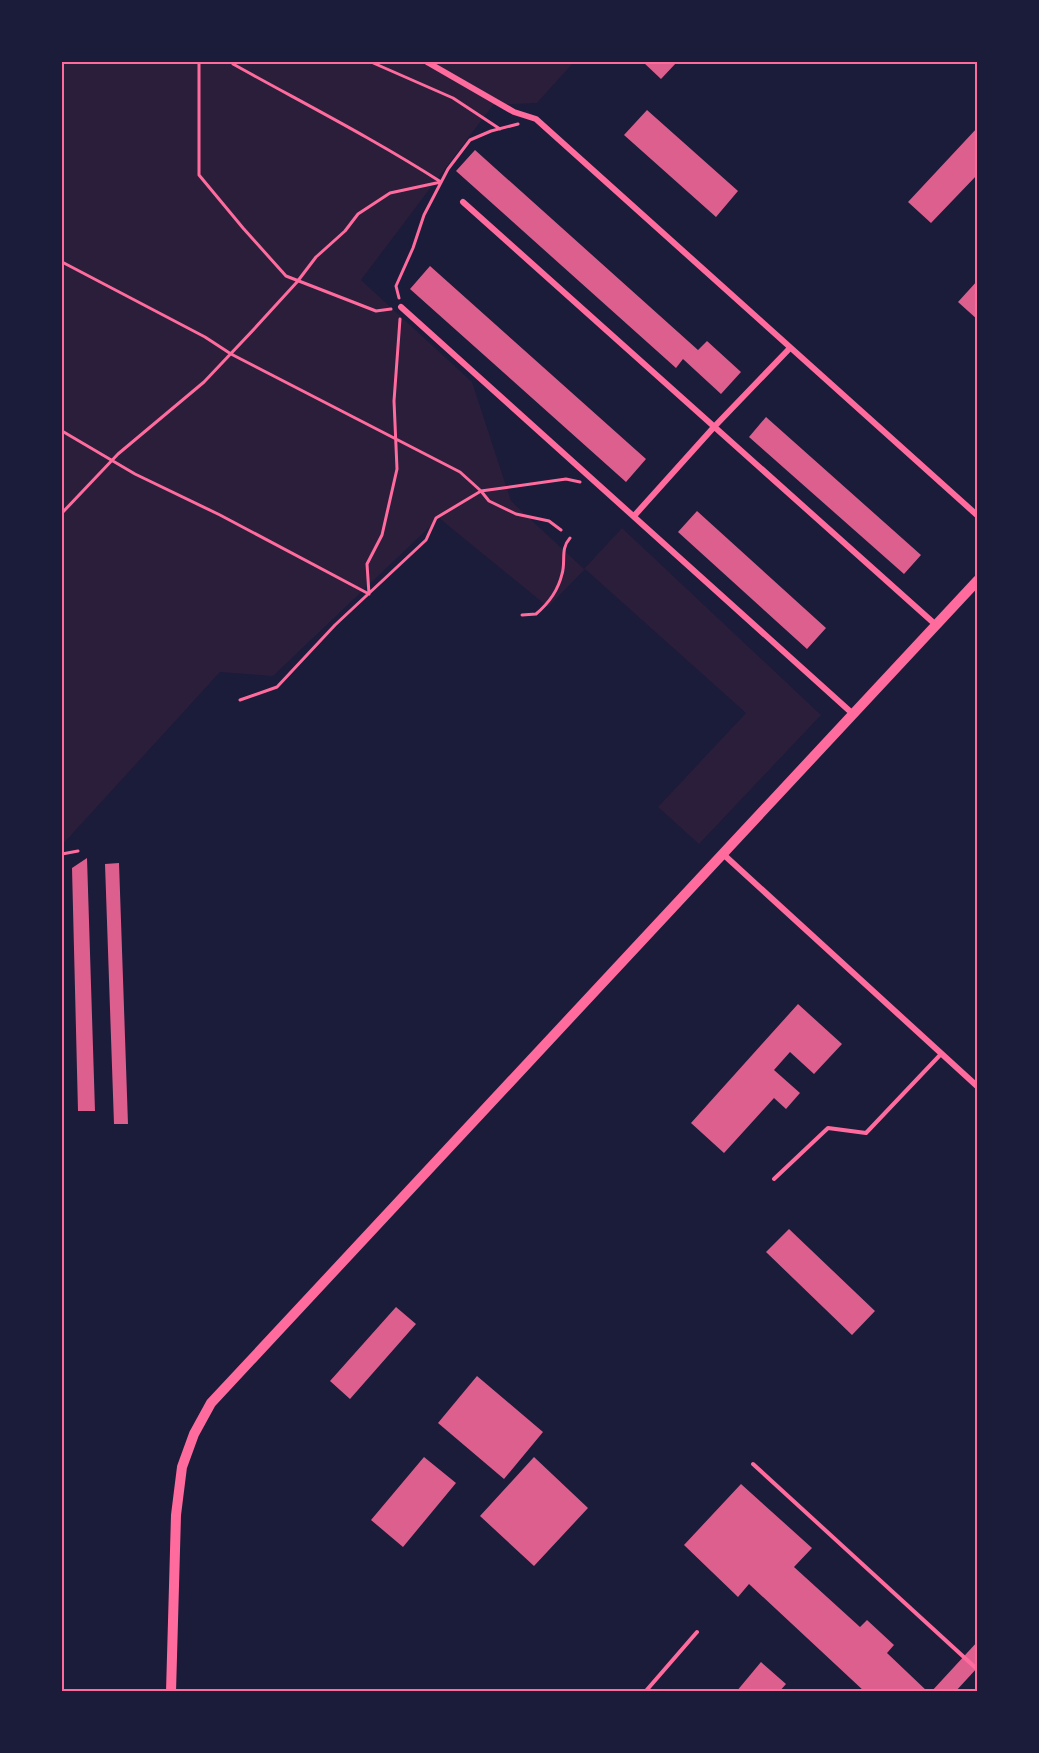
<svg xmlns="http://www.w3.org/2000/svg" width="1039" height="1753" viewBox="0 0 1039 1753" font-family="'PT Sans Narrow',sans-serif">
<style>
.green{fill:#2a1e3b}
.building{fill:#dd5f8e}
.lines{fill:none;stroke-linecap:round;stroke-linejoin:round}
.path{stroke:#ff6b9d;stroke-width:3}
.service{stroke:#ff6b9d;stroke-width:4}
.minor{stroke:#ff6b9d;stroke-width:6}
.tertiary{stroke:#ff6b9d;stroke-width:10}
.neatline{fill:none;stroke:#ff6b9d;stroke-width:2}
</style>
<rect width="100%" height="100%" fill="#1b1b3a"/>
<!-- green -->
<path class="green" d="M62 62H574L537 103 493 105 361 280 472 382 511 501 584 569 622 528 821 715 699 844 658 807 746 713 585 569 548 607 439 518 273 676 220 672 62 845Z"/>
<!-- building -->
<path class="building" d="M643 62H677L661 79Z
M647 110 738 191 716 217 624 135Z
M978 127V174L931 223 908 202Z
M475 150 698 350 707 341 741 372 721 394 683 359 676 368 456 171Z
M430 266 646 459 626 482 410 289Z
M978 280V320L958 302Z
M766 417 921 555 904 574 749 437Z
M697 511 826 628 807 649 678 532Z
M87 858 95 1111H78L72 868Z
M119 863 128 1124H114L105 864Z
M798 1004 842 1044 814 1074 790 1052 774 1070 800 1093 786 1109 774 1098 724 1153 691 1123Z
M789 1229 875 1311 852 1335 766 1252Z
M396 1307 416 1324 350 1399 330 1381Z
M477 1376 543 1432 504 1479 438 1423Z
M424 1457 456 1483 403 1547 371 1520Z
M534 1457 588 1508 534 1566 480 1516Z
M741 1484 812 1548 794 1567 860 1627 867 1620 894 1645 887 1653 928 1692H865L749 1584 738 1597 684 1545Z
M978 1641V1667L955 1692H931Z
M761 1662 786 1684 779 1692H736Z"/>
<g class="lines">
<!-- path -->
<path class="path" d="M199 62V175L243 228 286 276 376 311 391 309
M232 62 233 64C303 103 374 139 441 182
M371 62 453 98 500 129
M62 262 205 337 231 354 460 472 481 491 566 479 580 482
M399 298 396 286 413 248 424 215 448 169 470 140 491 131 518 124
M62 431 135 474 220 515 369 594
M62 513 118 454 204 382 255 328 297 282 316 257 345 231 358 214 390 193 441 182
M369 594 367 564 382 535 397 469 394 401 400 319
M522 615 536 614C549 603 558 591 562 574 566 561 560 549 570 538
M240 700 277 687 335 625 426 540 436 518 481 491 489 501 516 514 549 521 561 530
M62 854 78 851"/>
<!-- service -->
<path class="service" d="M774 1179 828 1128 866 1133 941 1054
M753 1464 978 1670
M645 1692 697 1632"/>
<!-- minor -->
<path class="minor" d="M427 62 514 112 536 119 978 516
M463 202 936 625
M401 307 853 714
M634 516 714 427 790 348
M723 854 978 1087"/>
<!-- tertiary -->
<path class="tertiary" d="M171 1692 176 1515 182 1467 194 1434 211 1403 978 580"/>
</g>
<!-- border -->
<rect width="1039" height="1753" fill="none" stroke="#1b1b3a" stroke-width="126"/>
<rect x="63" y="63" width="913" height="1627" class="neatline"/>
</svg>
